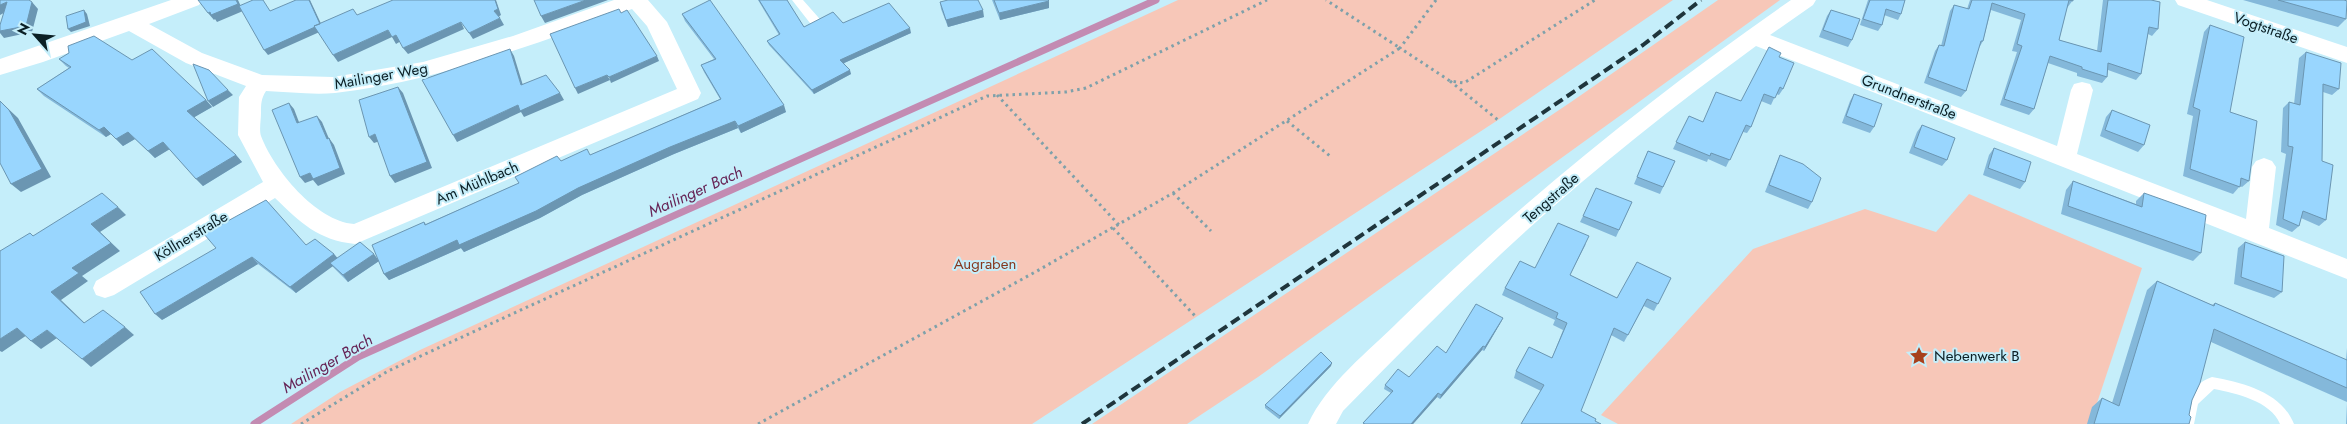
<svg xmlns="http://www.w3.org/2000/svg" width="2347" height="424" viewBox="0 0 2347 424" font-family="Jost,sans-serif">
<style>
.green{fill:#f7c7b8}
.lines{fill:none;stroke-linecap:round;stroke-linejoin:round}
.stream{stroke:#c38bb2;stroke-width:7}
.path{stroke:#7fa1aa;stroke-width:3;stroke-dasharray:2.5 4;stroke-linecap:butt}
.service{fill:#fff;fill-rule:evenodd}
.minor{fill:#fff;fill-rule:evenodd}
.rail{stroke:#1f353c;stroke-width:4;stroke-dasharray:10 5;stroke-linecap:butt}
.wall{fill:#84b8da}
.shaded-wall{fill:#6b96b2}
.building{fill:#99d6fe;stroke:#6b96b2}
.labels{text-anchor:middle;stroke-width:4;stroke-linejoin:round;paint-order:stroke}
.street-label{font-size:15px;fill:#0b1f25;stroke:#c5eefa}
.park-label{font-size:15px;fill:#86381e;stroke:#c5eefa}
.poi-label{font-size:15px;fill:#0b1f25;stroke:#c5eefa;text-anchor:start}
.water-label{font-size:16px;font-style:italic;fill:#662456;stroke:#c5eefa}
</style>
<rect width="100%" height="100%" fill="#c5eefa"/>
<!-- green -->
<path class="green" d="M1178 0H1673L1498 120 1032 424H291L340 392 420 350Z
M1718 0H1780L1258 377 1187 424H1092L1571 102Z
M1969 194 2142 268 2090 424H1618L1601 415 1753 249 1865 209 1936 232Z"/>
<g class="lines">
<!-- stream -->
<path class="stream" d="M254 424 358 357 1156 0"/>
<!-- path -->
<path class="path" d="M1436 0 1400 48 1450 81 1464 83 1595 0
M1450 81 1498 120
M997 95 1119 225
M1287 121 1330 156
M1173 193 1211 231
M1113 228 1196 317
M301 424 388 371 987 96 1066 92 1086 88 1267 0
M758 424 1037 271 1173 193 1400 48 1326 0"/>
<!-- service -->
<path class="service" d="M792 0H803L818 17 820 20 818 23H810Z
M2212 377C2244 383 2281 392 2294 424H2280C2271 401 2235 393 2214 389L2198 404 2194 424H2180C2182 403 2191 384 2212 377Z"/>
<!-- minor -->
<path class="minor" d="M171 0H202L199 5 149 24 202 53 262 75 333 77 423 62 513 36 614 0H648L667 22 701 93 698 99 355 244C318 240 301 223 275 198L114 295 105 298 96 295 93 288 96 281 263 182 238 135 239 97 246 86 186 63 129 31 43 62 0 75V59ZM632 9 647 26 677 89 354 224C316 221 274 170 261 136 259 130 261 120 261 113 261 104 261 99 266 91 288 92 313 95 335 93 438 81 535 44 632 9Z
M1791 0H1816L1813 5 1770 35 2057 146 2071 90 2074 84 2082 82 2090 84 2093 90 2077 154 2246 219 2252 167 2256 161 2264 158 2272 161 2276 167 2269 228 2347 259V279L1756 46C1667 111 1581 179 1501 254 1447 305 1395 358 1343 411L1336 424H1308C1327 383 1368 352 1400 320 1521 202 1652 96 1791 0Z
M2175 0H2207L2347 47V63L2178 5Z"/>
<!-- rail -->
<path class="rail" d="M1082 424 1643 45 1701 0"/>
</g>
<!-- wall -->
<path class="wall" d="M758 0H787L804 27 843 23 911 33 844 63 851 74 814 94 769 45 767 41 779 35Z
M992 0H1048L1049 8 1000 20Z
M1868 0H1905L1901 14 1898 20 1884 15 1882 25 1878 31 1860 25Z
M1970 0H2073L2067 8 2059 40 2097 51 2103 0H2151L2158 29 2152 36 2148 34 2141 74 2136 80 2108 70 2107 77 2102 83 2077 76V73L2048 63 2034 109 2029 115 2000 105 2017 52 2012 51 2021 20 1991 10 1983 41 1979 48 1966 91 1961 97 1924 83 1935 51 1939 45 1941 46 1950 11 1954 5 1967 9Z
M2243 0H2344L2346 19 2338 27Z
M940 2 984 17 948 27 941 9Z
M1831 10 1852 40 1848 47 1819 37 1827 16Z
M682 14 786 112 741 133 738 128 674 154 582 195 540 218 464 252 461 248 389 280 384 274 379 261 348 282 332 266 296 293 258 264 162 320 216 248 306 245 334 254 337 258 378 260 424 222 426 224 519 183 561 161 590 155 720 99 704 72 701 65 714 59 685 21Z
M2210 25 2230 112 2249 181 2242 187 2240 186 2233 194 2183 176 2193 116 2187 114 2204 32Z
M2306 52 2339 89 2332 95 2323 92 2322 161 2326 220 2319 226 2301 218 2299 226 2292 232 2276 225 2286 154 2281 152 2283 108 2289 102 2294 104 2299 58Z
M1779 57 1783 89 1779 95 1776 94 1771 105 1761 101 1751 127 1747 133 1743 132 1726 167 1708 159 1707 162 1673 149 1689 116 1703 122 1741 101Z
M59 59 132 60 206 100 212 107 194 117 236 155 242 162 203 186 169 149 155 158 135 139 123 146 111 134 106 137 44 96 37 89 69 68 66 66Z
M1854 94 1874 127 1870 133 1842 123 1850 101Z
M2112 110 2144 145 2138 152 2100 136 2106 117Z
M1922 125 1947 160 1942 166 1909 153 1917 132Z
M1994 148 2025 182 2020 189 1983 175 1989 155Z
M1648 151 1675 161 1660 194 1634 184Z
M1780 155 1812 202 1808 209 1765 192 1777 162Z
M2073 181 2136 204V201L2144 193 2201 253 2193 261 2061 214 2066 190Z
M1632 202 1616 237 1580 222 1583 216Z
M2245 242 2282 292 2274 298 2234 284 2238 248Z
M1586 244 1570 275 1617 298 1671 278 1654 311 1644 306 1624 342 1611 335 1541 391 1514 378 1516 371 1552 358 1563 330 1553 325 1555 320 1502 295 1505 288 1535 268Z
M2157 281 2212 305 2215 303 2346 360 2347 348V402L2211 342 2192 400 2189 415V424H2087L2092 407 2102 398 2112 403 2147 290Z
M1503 318 1501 322 1484 351 1482 350 1440 399 1437 397 1413 424H1363V423L1391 393 1384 389 1385 385 1409 377Z
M1331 366 1279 419 1265 408V405Z
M2347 403V424H2346Z"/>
<!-- shaded-wall -->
<path class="shaded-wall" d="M236 0H238L243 11 217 22 215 19 214 20 208 13Z
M309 0H310L324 30 268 55 264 50Z
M495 0H496L501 15 498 17 494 11Z
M586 0H608L545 23 541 16Z
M1049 1V8L1000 20 999 13Z
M7 2 13 8 0 15V5Z
M32 2 38 9 32 32 4 38 0 33V31Z
M84 10 87 14 90 26 71 32 68 29Z
M983 10 984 17 948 27 946 20Z
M500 18 504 25 473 39 469 33Z
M461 22 464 29 408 54 403 48Z
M910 28 911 33 842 64 840 60Z
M388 30 392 37 338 62 333 55Z
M396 35 401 41 396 44 392 37Z
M510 49 514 56 525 92 521 85Z
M657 56 659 61 611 83 609 77Z
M850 70 851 74 814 94 812 90Z
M607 75 610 80 578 94 575 88Z
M398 87 403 93 432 168 395 183 390 176Z
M228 90 233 95 213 107 208 101Z
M560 93 564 100 524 117 521 112 457 142 453 135 518 105Z
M206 100 212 107 193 118 187 111Z
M0 101 18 118 51 177 21 192 11 184Z
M289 103 294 109 302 130 297 123Z
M784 105 786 112 741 133 738 126Z
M317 116 322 122 332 146 327 139Z
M735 121 738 128 674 154 582 195 540 218 464 252 461 248 389 280 384 274 457 240 670 147Z
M104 127 111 134 106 137 99 130Z
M128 132 135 139 123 146 116 139Z
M375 134 380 141 374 143 369 137Z
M329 138 334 145 345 174 318 186 313 180 305 183 300 177 310 173Z
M163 142 170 149 155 158 148 151Z
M236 155 242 162 203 186 196 179Z
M118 207 126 215 100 232 120 251 82 276 88 281 61 300 93 331 84 323 51 292 72 268 91 224Z
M334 254 340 261 296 293 290 287Z
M374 254 379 261 348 282 343 275Z
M252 257 258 264 162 320 155 314Z
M1503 318 1501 322 1484 351 1485 347Z
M125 327 134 335 91 367 82 359Z
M17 328 27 335 2 352 0 351V339Z
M47 330 57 338 41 349 31 341Z
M1483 346 1482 350 1440 399 1441 395Z
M1332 363 1331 366 1279 419 1280 416Z
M1438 393 1437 397 1413 424H1411Z"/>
<!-- building -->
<path class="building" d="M0 0H29L32 2 26 26 0 31V25L7 2 0 5Z
M198 0H236L238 4 211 15 210 12 208 13Z
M253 0H263L270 11 296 0H309L320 24 314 26 315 27 264 50 239 6Z
M393 0H495L498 9 494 11 500 18 469 33 461 22 403 48 396 35 392 37 388 30 333 55 314 26 353 9 357 15Z
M534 0H586L541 16Z
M710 0 784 105 738 126 735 121 670 147 578 188 536 211 459 245 457 240 384 274 372 245 424 222 425 225 519 183 515 177 557 156 561 161 587 149 590 155 721 99 701 65 716 59 682 14Z
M759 0H787L804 27 833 12 843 23 889 3 910 28 840 60 850 70 812 90 767 41 780 34Z
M948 0H978L983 10 946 20 940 2Z
M994 0H1048L1049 1 999 13Z
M1870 0H1905L1901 14 1886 9 1882 25 1863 19Z
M1972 0H2073V1L2069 0 2059 40 2101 52 2108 0H2151L2160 2 2158 29 2149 27 2141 74 2108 63 2107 77 2082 69V67L2050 56 2034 109 2004 99 2022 46 2017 44 2025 14 1992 3 1983 41H1981L1966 91 1928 77 1939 45 1944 46 1954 5 1969 9Z
M2278 0H2344L2347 1 2346 19Z
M619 9 621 13 627 10 657 56 609 77 607 75 575 88 550 34Z
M84 10 86 22 68 29 66 16Z
M1831 10 1860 19 1852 40 1823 30Z
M2210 25 2244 37 2230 112 2257 121 2249 181 2241 178 2240 187 2190 169 2200 110 2193 107Z
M94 36 132 60 152 49 206 100 187 111 236 155 196 179 163 142 148 151 128 132 116 139 104 127 99 130 37 89 71 67 59 59 69 53 68 46Z
M1769 47 1781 53 1779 57 1794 63 1783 89 1780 87 1775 98 1764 94 1751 127 1746 125 1730 160 1711 153 1710 156 1676 142 1689 116 1703 122 1716 92 1741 101Z
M510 49 521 85 546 75 560 93 520 111 518 105 453 135 422 80Z
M2306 52 2341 63 2339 89 2323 84 2322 161 2333 165 2326 220 2303 211 2299 226 2283 219 2293 147 2288 146 2289 102 2300 105Z
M193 64 209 70 228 90 208 101Z
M398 87 427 162 390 176 375 134 369 137 359 100Z
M1854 94 1882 104 1874 127 1846 116Z
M0 101 9 110 42 169 11 184 0 163Z
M289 103 297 123 317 116 327 139 329 138 340 168 313 179 310 173 300 177 272 110Z
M2112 110 2150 125 2144 145 2105 130Z
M1922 125 1955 138 1947 160 1914 147Z
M1994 148 2031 162 2025 182 1988 168Z
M1648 151 1675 161 1663 187 1637 177Z
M1780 155 1803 164 1821 178 1812 202 1769 185Z
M2073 181 2142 207 2144 193 2206 215 2201 253 2068 206Z
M1596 188 1632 202 1619 230 1583 216Z
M102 193 118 207 91 224 111 243 72 268 79 273 51 292 84 323 103 310 125 327 82 359 47 330 31 341 17 328 0 339V251L30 233 33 236Z
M266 200 306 245 315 239 334 254 290 287 252 257 155 314 140 292 216 248 204 234Z
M1558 223 1589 236 1570 275 1617 298 1637 262 1671 278 1658 304 1647 299 1628 335 1614 328 1581 411 1596 419 1595 421 1601 424H1521L1544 385 1516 371 1529 347 1552 358 1567 323 1556 318 1558 313 1505 288 1520 261 1535 268Z
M360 242 374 254 343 275 330 263Z
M2245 242 2284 256 2282 292 2241 277Z
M2157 281 2214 306 2215 303 2347 360V388L2214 329 2200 383 2192 400 2189 415 2191 417 2189 424H2094L2102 398 2119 406Z
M1476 304 1503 318 1485 347 1483 346 1441 395 1438 393 1411 424H1365L1363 423 1393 391 1385 385 1398 369 1409 377 1437 346 1446 353Z
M1321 352 1332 363 1280 416 1265 405Z"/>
<!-- icons -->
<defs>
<g id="sight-bare" transform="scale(1.5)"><path d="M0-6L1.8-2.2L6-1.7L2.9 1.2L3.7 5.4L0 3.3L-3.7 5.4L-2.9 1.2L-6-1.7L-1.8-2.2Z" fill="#a7401c" stroke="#c5eefa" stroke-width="2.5" paint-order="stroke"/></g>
</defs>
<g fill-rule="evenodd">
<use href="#sight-bare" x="1919" y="356"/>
</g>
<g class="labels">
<!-- street labels -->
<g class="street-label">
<text transform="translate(2266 28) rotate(19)" y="5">Vogtstraße</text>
<text transform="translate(381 76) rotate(-10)" y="5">Mailinger Weg</text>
<text transform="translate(1909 97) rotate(21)" y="5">Grundnerstraße</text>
<text transform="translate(477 183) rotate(-23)" y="5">Am Mühlbach</text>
<text transform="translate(1551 198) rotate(-41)" y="5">Tengstraße</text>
<text transform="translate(191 236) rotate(-31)" y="5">Köllnerstraße</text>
</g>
<!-- park labels -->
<g class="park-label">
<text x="985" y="269">Augraben</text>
</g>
<!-- poi labels -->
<g class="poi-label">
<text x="1934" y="361">Nebenwerk B</text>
</g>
<!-- water labels -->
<g class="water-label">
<text transform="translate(695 191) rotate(-24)" y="6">Mailinger Bach</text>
<text transform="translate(327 363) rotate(-30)" y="6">Mailinger Bach</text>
</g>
</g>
<!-- north arrow -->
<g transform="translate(35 35) rotate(297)" stroke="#c5eefa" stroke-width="4" paint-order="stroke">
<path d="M0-4L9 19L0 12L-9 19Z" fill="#0b1f25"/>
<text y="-8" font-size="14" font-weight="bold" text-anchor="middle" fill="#0b1f25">N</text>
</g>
</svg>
